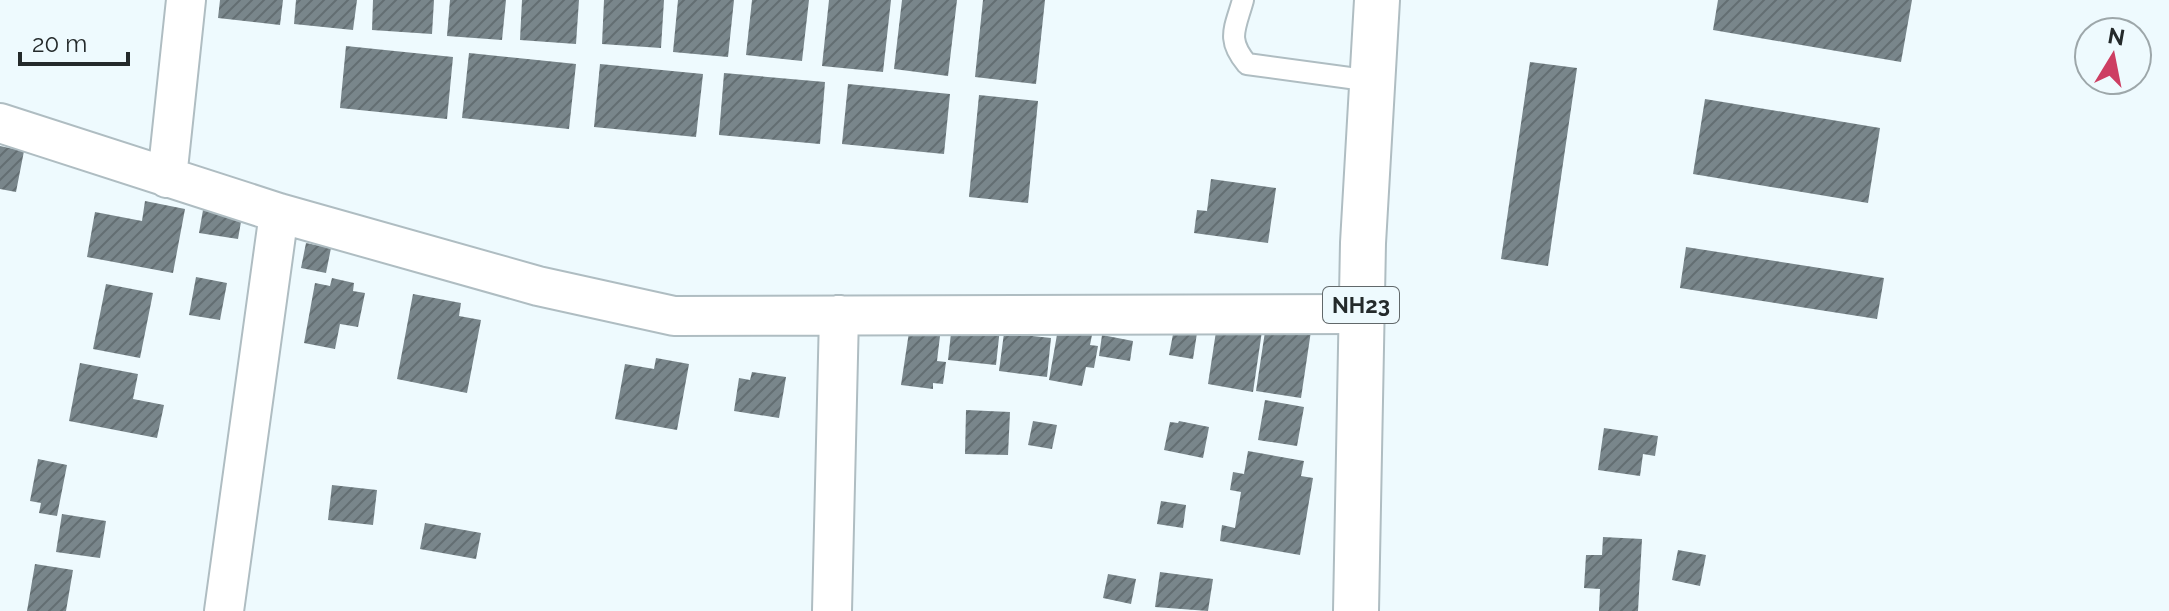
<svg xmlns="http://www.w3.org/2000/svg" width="2169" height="611" viewBox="0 0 2169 611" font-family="Raleway,sans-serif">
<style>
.building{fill:url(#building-hatch)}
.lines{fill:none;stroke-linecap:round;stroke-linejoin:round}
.service-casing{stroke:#afbdc2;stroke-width:24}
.minor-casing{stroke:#afbdc2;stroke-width:42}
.trunk-casing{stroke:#afbdc2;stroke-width:48}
.service{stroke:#fff;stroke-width:20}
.minor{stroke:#fff;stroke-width:38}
.trunk{stroke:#fff;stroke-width:44}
.labels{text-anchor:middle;stroke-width:6;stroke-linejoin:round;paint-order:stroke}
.shield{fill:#eefafe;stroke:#61686a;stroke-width:2}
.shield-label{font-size:22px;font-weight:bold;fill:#242a2b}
</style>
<defs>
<pattern id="building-hatch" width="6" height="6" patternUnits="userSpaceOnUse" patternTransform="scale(2)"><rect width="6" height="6" fill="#79868b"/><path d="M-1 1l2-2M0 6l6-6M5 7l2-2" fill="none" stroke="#636e72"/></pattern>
</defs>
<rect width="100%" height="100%" fill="#eefafe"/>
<!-- building -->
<path class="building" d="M220 0H283L280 25 218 18Z
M296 0H357L353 30 294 24Z
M373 0H434L432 34 372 30Z
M450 0H506L502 40 447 36Z
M522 0H579L576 44 520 40Z
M604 0H664L661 48 602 44Z
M678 0H734L728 57 673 52Z
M752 0H809L802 61 746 55Z
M829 0H891L883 72 822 66Z
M902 0H957L948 76 894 69Z
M983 0H1045L1036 84 975 77Z
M1718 0H1912L1901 62 1713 30Z
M346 46 453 57 447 119 340 108Z
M469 53 576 64 569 129 462 118Z
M1530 62 1577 68 1548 266 1501 259Z
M600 64 703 74 696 137 594 127Z
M724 73 825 82 820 144 719 135Z
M848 84 950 94 944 154 842 144Z
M979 95 1038 101 1028 203 969 197Z
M1705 99 1880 128 1868 203 1693 174Z
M0 146 24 151 16 192 0 189Z
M1211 179 1276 188 1268 243 1194 233 1197 210 1207 211Z
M145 201 185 209 173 273 87 257 95 212 142 221Z
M203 210 242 216 238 239 199 233Z
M306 243 331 248 326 273 301 268Z
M1686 247 1884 278 1877 319 1680 288Z
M196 277 227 283 220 320 189 315Z
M332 278 354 283 353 291 365 293 358 327 340 324 335 349 304 343 315 283 330 286Z
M106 284 153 293 140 358 93 349Z
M413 294 461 303 459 316 481 320 467 393 397 379Z
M952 324 1000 328 996 365 948 360Z
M1217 325 1262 331 1253 392 1208 384Z
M1266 325 1311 331 1301 398 1256 391Z
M1058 329 1092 335 1090 345 1098 346 1094 368 1086 367 1082 386 1049 380Z
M1174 329 1197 333 1193 359 1169 355Z
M909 332 940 336 937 361 946 362 943 384 933 383V389L901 385Z
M1004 333 1051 338 1047 377 999 371Z
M1102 335 1133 341 1130 361 1099 356Z
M656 358 689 364 677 430 615 419 625 364 654 369Z
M80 363 138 374 133 399 164 405 157 438 69 421Z
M752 372 786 377 779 418 734 411 739 378 750 380Z
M1265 400 1304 407 1297 446 1258 440Z
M966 410 1010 412 1008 455 965 454Z
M1033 421 1057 425 1052 449 1028 445Z
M1179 421 1209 427 1203 458 1164 450 1170 422 1178 423Z
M1604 428 1658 436 1655 456 1643 454 1640 476 1598 470Z
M1248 451 1304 461 1301 476 1313 478 1300 555 1220 541 1222 525 1235 528 1241 492 1230 490 1233 472 1244 474Z
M38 459 67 465 57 516 39 513 41 503 30 501Z
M332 485 377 490 373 525 328 520Z
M1161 501 1186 505 1183 528 1157 524Z
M62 514 106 521 100 558 56 552Z
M425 523 481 533 476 559 420 549Z
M1603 537 1642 539 1638 611H1599L1600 589 1584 588 1586 555H1602Z
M1678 550 1706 555 1700 586 1672 580Z
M35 564 73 570 66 611H27Z
M1160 572 1213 579 1208 611 1155 607Z
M1108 574 1136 579 1131 604 1103 598Z"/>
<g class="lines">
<!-- service casing -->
<g class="service-casing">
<path id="service" d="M1243 0C1235 29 1226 39 1247 64L1372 81"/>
</g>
<!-- minor casing -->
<g class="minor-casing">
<path id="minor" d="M0 123 279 213 538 286 674 316 1361 314
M167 178 186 0
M224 611 279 213
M832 611 839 315"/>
</g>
<!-- trunk casing -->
<g class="trunk-casing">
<path id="trunk" d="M1356 611 1363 243 1377 0"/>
</g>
<!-- service -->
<use href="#service" class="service"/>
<!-- minor -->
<use href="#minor" class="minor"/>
<!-- trunk -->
<use href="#trunk" class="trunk"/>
</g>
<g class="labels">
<!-- shield labels -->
<rect class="shield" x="1323" y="287" width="76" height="36" rx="6"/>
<g class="shield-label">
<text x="1361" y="313">NH23</text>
</g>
</g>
<!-- north arrow -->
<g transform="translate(2113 56) rotate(10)"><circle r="38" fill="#eefafe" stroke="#9da7aa" stroke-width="2"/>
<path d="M0-6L14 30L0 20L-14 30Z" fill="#cd3e62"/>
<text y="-12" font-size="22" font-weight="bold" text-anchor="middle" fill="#242a2b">N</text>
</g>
<!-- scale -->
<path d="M20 52v12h108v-12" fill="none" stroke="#242a2b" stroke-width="4"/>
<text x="32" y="52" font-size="24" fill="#242a2b" stroke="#eefafe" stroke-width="6" paint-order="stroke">20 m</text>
</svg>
